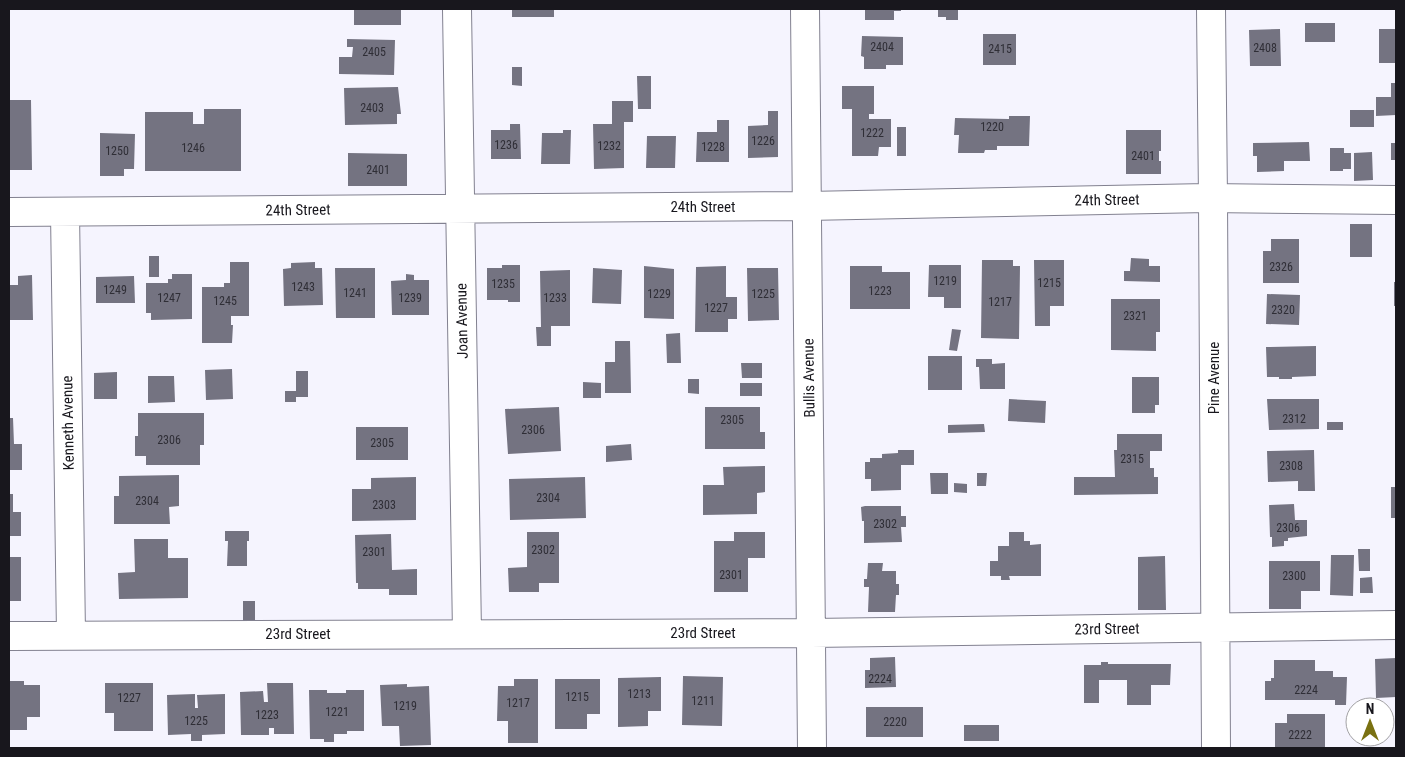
<svg xmlns="http://www.w3.org/2000/svg" width="1405" height="757" viewBox="0 0 1405 757" font-family="'Roboto Condensed',sans-serif">
<style>
.building{fill:#747381}
.lines{fill:none;stroke-linecap:round;stroke-linejoin:round}
.minor-casing{stroke:#828190;stroke-width:30}
.minor{stroke:#fff;stroke-width:28}
.labels{text-anchor:middle;stroke-width:4;stroke-linejoin:round;paint-order:stroke}
.number-label{font-size:12px;fill:#2f2e36}
.street-label{font-size:15px;fill:#18171d;stroke:#fff}
</style>
<rect width="100%" height="100%" fill="#f5f4fe"/>
<!-- building -->
<path class="building" d="M354 9H401V25H354Z
M512 9H554V17H512Z
M865 9H901V11H894V20H865Z
M938 9H958V20H946V17H938Z
M1305 23H1335V42H1305Z
M1280 29 1281 66H1250L1249 30Z
M1379 29H1396V63H1379Z
M983 34H1016V65H983Z
M862 36 903 37V65H886V69H864V57L861 56Z
M347 39 395 40 394 75 339 74V57H352L353 47H347Z
M512 67H522V86L512 85Z
M637 76H651V109H638Z
M1391 83H1396V115L1376 116V97H1391Z
M842 86H874V114H869V119H891V147H879L878 156H852V109H842Z
M398 87 401 114H397V124L345 125 344 88Z
M9 100H31L32 170H9Z
M612 101H633V122H624V168L594 169 593 124H612Z
M204 109H241V171H145V112H193V124H204Z
M1350 110H1374V127H1350Z
M768 111H778V157L748 158V126L768 125Z
M1009 116H1030L1029 146H997V150H985L984 153H958L959 135H954L955 118 1009 119Z
M717 120H729V162H696L697 132H717Z
M510 124H520L521 159H491V130H510Z
M897 127H906V156H897Z
M563 130H571L570 164H541L542 133H563Z
M1126 130H1161V151H1159V161H1161V174H1126Z
M100 133 135 134 134 169H124V176H100Z
M647 136H676L675 168H646Z
M1309 142 1310 161H1284V171L1257 172V156H1253V143Z
M1391 143H1396V160H1391Z
M1330 148H1344V153H1351V169H1343V171H1330Z
M1372 152 1373 180 1354 181V153Z
M348 153 407 154V186H348Z
M1350 224H1372V257H1350Z
M1271 239H1299V283H1263V251H1271Z
M149 256H159V277H149Z
M1131 258 1149 259V266H1160V282L1124 281V271H1130Z
M982 260H1013V266H1020L1019 339 981 338Z
M1034 260H1064V306H1050V326H1035Z
M230 262H249V316H231V325H233L232 343H202V287H224V283H230Z
M315 262V268H322L323 305 284 306 283 269 291 268V263Z
M502 265H520V302H508V300H487V268H502Z
M929 265H961V308H944V297H928Z
M644 266 674 269V319L644 318Z
M726 266V297H737V319H728V332H695L696 267Z
M850 266H882V272H910V309H850Z
M335 268H375V318H336Z
M593 268 622 270 621 304 592 303Z
M747 268H778L779 320 748 321Z
M570 270V326H551V346H537L536 327H541L540 271Z
M172 274H192V319L151 320V313H146V283H168V279H172Z
M406 274 414 275V280H429V315H392L391 281 406 280Z
M32 275 33 320H9V285H18V276Z
M134 276 135 303H96V277Z
M1394 282H1396V306H1394Z
M1267 294 1300 295 1299 325 1266 324Z
M1111 299H1160V332H1156V351L1111 350Z
M952 329 961 330 957 351 949 350Z
M680 333 681 363H667L666 334Z
M615 341H630L631 393H605V362H615Z
M1316 346V376L1292 377V379H1279V377H1267L1266 347Z
M928 356H962V390H928Z
M976 359H992V364L1005 363V389H980L979 367H976Z
M741 363H762V378H742Z
M232 369 233 399 206 400 205 370Z
M296 371H308V397H296V402H285V391H296Z
M117 372V399H94V373Z
M148 376H174L175 402 148 403Z
M1132 377H1159V405H1155V413H1132Z
M688 379H699V394L688 393Z
M583 382 601 383V398H583Z
M740 383H762V396H740Z
M1009 399 1046 401 1045 423 1008 421Z
M1267 399H1319V429L1269 430Z
M559 407 561 451 508 454 505 409Z
M705 407H760V432H765V449H705Z
M138 413H204V445H200V465H146V456H135V436H138Z
M9 418H13L14 444H22V470H9Z
M1327 422H1343V430H1327Z
M984 424 985 432 948 433V425Z
M356 427H408V460H356Z
M1117 434H1162V451H1150V468H1154V477H1158V494L1074 495V477H1115L1114 450H1117Z
M631 444 632 460 606 462V446Z
M898 450H914V465H901V490L871 491V479H865V462H870V458H882V454L898 453Z
M1314 450 1315 491H1298V481L1268 482 1267 451Z
M765 466V492L757 493V514L703 515V485H724L723 467Z
M930 473H948V494H931Z
M977 473H987L986 486H977Z
M179 475V506L169 507 170 524H114V496H119V476Z
M416 477V520L352 521V489H371V478Z
M585 477 586 518 510 520 509 479Z
M954 483 967 484V493L954 492Z
M1391 487H1396V518H1391Z
M9 494H13V512H21V536H9Z
M1294 504 1295 520H1307V536L1288 538V541H1284V546L1272 547V537H1270L1269 505Z
M865 506H901V516H906V527H901L902 542 864 543V521H862L861 507Z
M225 531H249V541H247V566H227L228 541H225Z
M527 532H559V583H539V592H509L508 568 527 567Z
M734 532H765V558H748V592H714V541H734Z
M1009 532H1024V541H1030V545L1041 544V576H1009L1010 580H1001V576H990V561H998V546H1009Z
M391 534 392 570 417 569V595H389V589H358V583H356L355 535Z
M134 539H168V558H188V598L119 599 118 573 135 572Z
M1358 549H1370V571H1359Z
M1331 555H1354L1353 596 1330 595Z
M1165 556 1166 610H1138V557Z
M9 557H21V601H9Z
M1269 561H1320V591H1301V609H1269Z
M868 563H883L882 571H896V584H899V595H896L895 612H868L869 587H864V579H867Z
M1372 577 1373 593H1360V578Z
M243 601H255V622H243Z
M895 657 896 687 865 688V670H870V658Z
M1396 658V697L1376 698 1375 659Z
M1274 660H1315V671H1333V677H1347L1346 705H1335V700H1265V681H1271V678H1274Z
M1101 662H1108V664H1171L1170 685H1151V705H1127V680H1099V703H1084V665H1101Z
M683 676 723 677 722 726 682 725Z
M661 677V711H648V726L618 727V678Z
M514 679H538V743H508V721H497L498 686H514Z
M555 679H600V714H587V729H555Z
M9 681H24V685H40V717H27V730H9Z
M105 683H153V731H114V713H105Z
M267 683H293L294 734H274V728H269V735H241L240 692 263 691 264 702H268Z
M407 684V687L429 686 431 745 400 746 399 726H382L380 685Z
M309 690H327V693H346V690H364V731H347V734H334V742H324V739H310Z
M195 694V708H198L197 695 225 694V734L202 735V741H191V734L168 735 167 695Z
M866 707H923V737H866Z
M1287 714H1325V748H1275V723H1287Z
M964 725H999V741H964Z"/>
<g class="lines">
<!-- minor casing -->
<g class="minor-casing">
<path id="minor" d="M457 9 467 633
M805 9 812 748
M1211 9 1213 199 1216 748
M9 212 807 206 1207 198 1396 200
M65 212 71 634
M9 636 811 633 1396 625"/>
</g>
<!-- minor -->
<use href="#minor" class="minor"/>
</g>
<g class="labels">
<!-- number labels -->
<g class="number-label">
<text x="882" y="51">2404</text>
<text x="1265" y="52">2408</text>
<text x="1000" y="53">2415</text>
<text x="374" y="56">2405</text>
<text x="372" y="112">2403</text>
<text x="992" y="131">1220</text>
<text x="872" y="137">1222</text>
<text x="763" y="145">1226</text>
<text x="506" y="149">1236</text>
<text x="609" y="150">1232</text>
<text x="713" y="151">1228</text>
<text x="193" y="152">1246</text>
<text x="117" y="155">1250</text>
<text x="1143" y="160">2401</text>
<text x="378" y="174">2401</text>
<text x="1281" y="271">2326</text>
<text x="945" y="285">1219</text>
<text x="1049" y="287">1215</text>
<text x="503" y="288">1235</text>
<text x="303" y="291">1243</text>
<text x="115" y="294">1249</text>
<text x="880" y="295">1223</text>
<text x="355" y="297">1241</text>
<text x="659" y="298">1229</text>
<text x="763" y="298">1225</text>
<text x="169" y="302">1247</text>
<text x="410" y="302">1239</text>
<text x="555" y="302">1233</text>
<text x="225" y="305">1245</text>
<text x="1000" y="306">1217</text>
<text x="716" y="312">1227</text>
<text x="1283" y="314">2320</text>
<text x="1135" y="320">2321</text>
<text x="1294" y="423">2312</text>
<text x="732" y="424">2305</text>
<text x="533" y="434">2306</text>
<text x="169" y="444">2306</text>
<text x="382" y="447">2305</text>
<text x="1132" y="463">2315</text>
<text x="1291" y="470">2308</text>
<text x="548" y="502">2304</text>
<text x="147" y="505">2304</text>
<text x="384" y="509">2303</text>
<text x="885" y="528">2302</text>
<text x="1288" y="532">2306</text>
<text x="543" y="554">2302</text>
<text x="374" y="556">2301</text>
<text x="731" y="579">2301</text>
<text x="1294" y="580">2300</text>
<text x="880" y="683">2224</text>
<text x="1306" y="694">2224</text>
<text x="639" y="698">1213</text>
<text x="577" y="701">1215</text>
<text x="129" y="702">1227</text>
<text x="703" y="705">1211</text>
<text x="518" y="707">1217</text>
<text x="405" y="710">1219</text>
<text x="337" y="716">1221</text>
<text x="267" y="719">1223</text>
<text x="196" y="725">1225</text>
<text x="895" y="726">2220</text>
<text x="1300" y="739">2222</text>
</g>
<!-- street labels -->
<g class="street-label">
<text transform="translate(1107 200) rotate(-1)" y="5">24th Street</text>
<text x="703" y="212">24th Street</text>
<text transform="translate(298 210) rotate(-1)" y="5">24th Street</text>
<text transform="translate(462 321) rotate(-91)" y="5">Joan Avenue</text>
<text transform="translate(809 378) rotate(-91)" y="5">Bullis Avenue</text>
<text transform="translate(1214 378) rotate(-90)" y="5">Pine Avenue</text>
<text transform="translate(68 423) rotate(-91)" y="5">Kenneth Avenue</text>
<text transform="translate(1107 629) rotate(-1)" y="5">23rd Street</text>
<text x="703" y="638">23rd Street</text>
<text x="298" y="639">23rd Street</text>
</g>
</g>
<!-- border -->
<rect width="1405" height="757" fill="none" stroke="#18171d" stroke-width="20"/>
<!-- north arrow -->
<g transform="translate(1370 722)"><circle r="24" fill="#ffffff" stroke="#a3a2a5"/>
<path d="M0-4L9 19L0 12L-9 19Z" fill="#7a7111"/>
<text y="-8" font-size="14" font-weight="bold" text-anchor="middle" fill="#18171d">N</text>
</g>
</svg>
